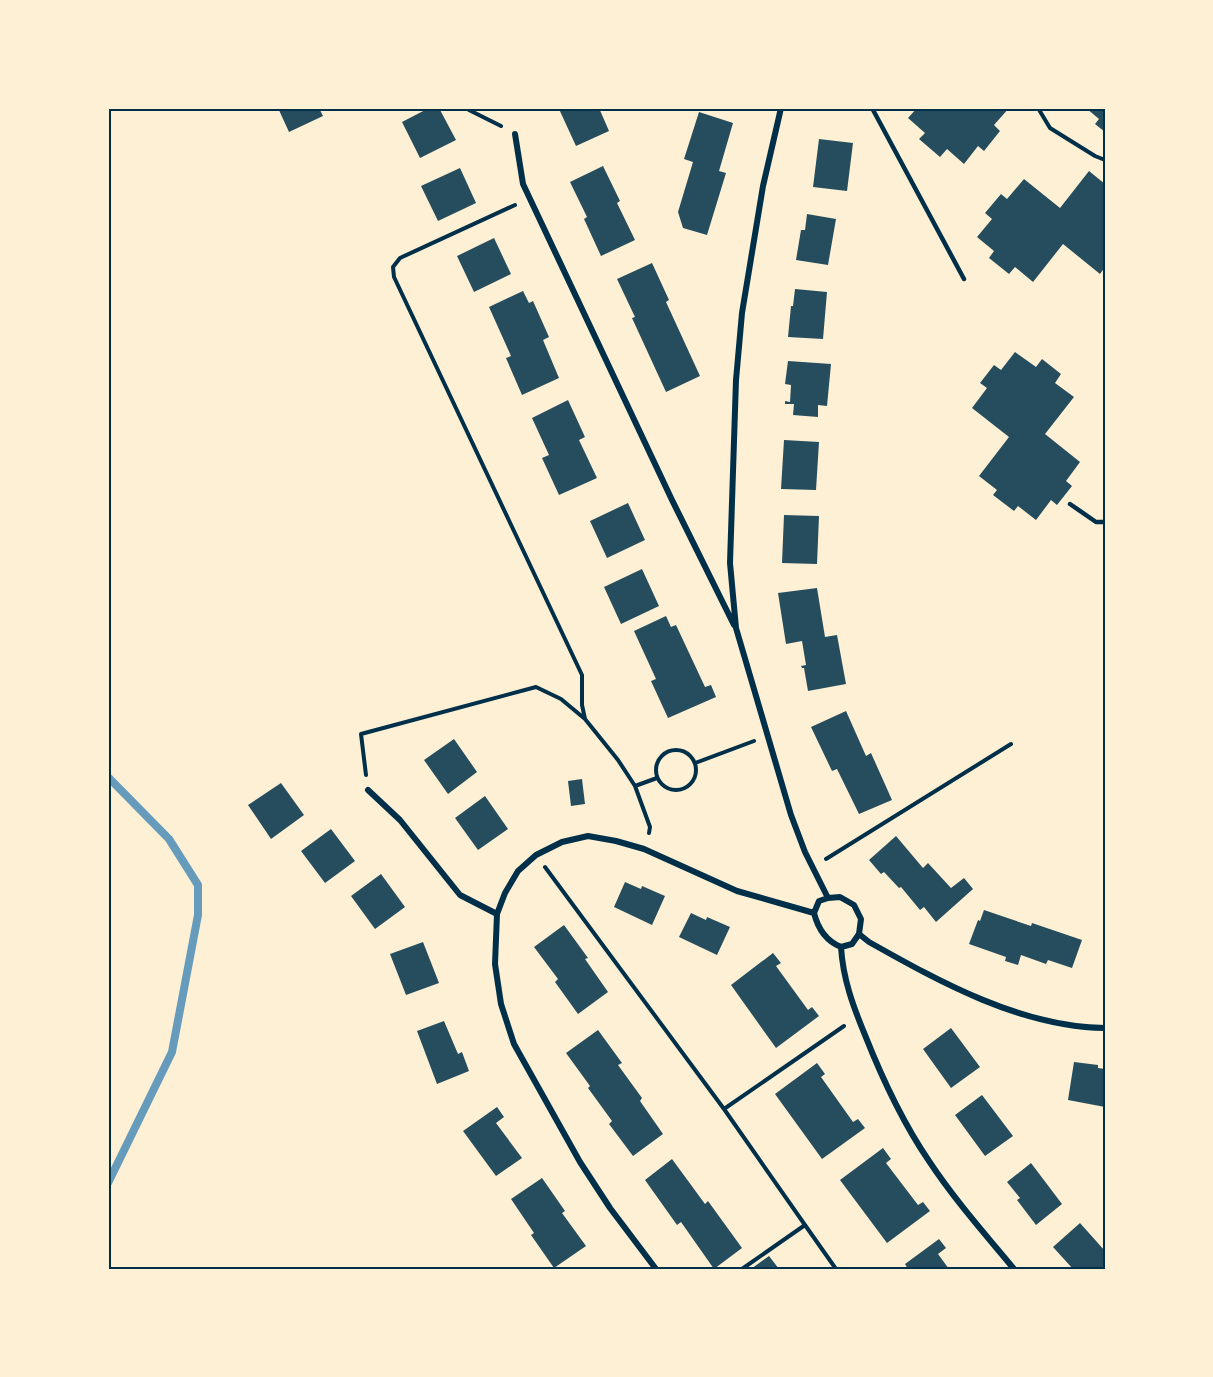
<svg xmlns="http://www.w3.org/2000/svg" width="1213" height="1377" viewBox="0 0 1213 1377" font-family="Georgia,serif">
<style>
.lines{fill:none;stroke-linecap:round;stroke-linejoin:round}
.stream{stroke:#669bbc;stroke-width:8}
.building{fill:#264d5e}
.path{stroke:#003049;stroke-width:4}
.service{stroke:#003049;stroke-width:4.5}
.minor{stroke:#003049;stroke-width:6}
.neatline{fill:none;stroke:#003049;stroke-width:2}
</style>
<rect width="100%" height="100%" fill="#fdf0d5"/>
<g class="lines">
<!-- stream -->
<path class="stream" d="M108 777 169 839 198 885V915L172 1052 108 1183"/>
</g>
<!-- building -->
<path class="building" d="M278 108H319L323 116 289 132Z
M429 108H439L456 140 420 158 402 122Z
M561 108H599L609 131 576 146 559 109Z
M917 108H1009L994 125 1000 131 984 151 978 146 964 164 947 149 940 157 919 139 925 133 908 118Z
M1086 108H1105V132L1095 124 1099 119Z
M699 112 733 123 719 171 726 173 707 235 683 228 678 212 693 162 684 159Z
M819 139 853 143 847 191 813 187Z
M603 166 620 201 617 203 635 240 601 256 584 219 587 217 570 182Z
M460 168 476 203 438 221 421 186Z
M1089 171 1105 184V267L1100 274 1063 244 1033 282 1015 267 1009 274 989 258 994 251 977 237 992 219 985 213 1001 194 1007 199 1024 179 1060 208Z
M807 214 836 219 828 265 796 260 801 230H805Z
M494 238 511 274 474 292 457 256Z
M652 263 669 300 666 302 700 376 666 392 632 318 635 317 617 279Z
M795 289 827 292 823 339 788 337 791 306H793Z
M523 291 529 303 533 301 549 337 543 340 559 378 522 395 506 358 511 356 489 307Z
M1015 352 1036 367 1042 359 1061 374 1055 383 1074 397 1045 434 1080 462 1066 481 1072 486 1057 505 1051 500 1036 520 1018 506 1014 511 993 495 997 490 979 476 1009 437 972 408 987 388 980 383 994 365 1001 370Z
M788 361 831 364 827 406 818 405V417L793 415 794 404H785V401L790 402 791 385 785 384Z
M568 400 585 437 579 440 597 478 559 495 542 458 549 455 532 418Z
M784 440 819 442 816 490 781 489Z
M628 503 645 540 607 558 590 521Z
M784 515 819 516 817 564 782 563Z
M642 569 659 606 621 624 604 587Z
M817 588 825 637 837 635 846 684 808 691 804 668H802L801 666 806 665 802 641 786 644 778 593Z
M666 616 671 627 676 625 705 687 711 685 716 697 668 718 651 681 656 679 634 631Z
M846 711 866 756 871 753 892 800 859 814 837 769 832 771 811 727Z
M454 739 477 772 448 794 424 760Z
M582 779 585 804 571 806 568 781Z
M281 783 304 815 271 839 248 805Z
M485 796 508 829 478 850 455 818Z
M331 829 355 861 325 883 301 851Z
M896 836 923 868 928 863 951 888 964 878 973 889 936 922 924 907 920 910 901 887 899 888 884 872 881 874 869 860Z
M381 874 405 907 375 929 351 896Z
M625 882 641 889 642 886 665 896 652 925 614 907Z
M984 910 1031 926 1032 923 1082 940 1072 968 1048 960 1046 964 1021 955 1018 965 1005 961 1006 957 969 944 978 920 980 921Z
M691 913 706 920 707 917 730 927 717 955 679 937Z
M564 925 588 958 585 959 608 992 578 1014 555 982 558 979 534 947Z
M423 942 439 983 406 995 390 954Z
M773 953 781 963 776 966 808 1010 812 1007 819 1016 776 1048 731 985Z
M444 1021 458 1054 462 1052 469 1071 437 1084 417 1031Z
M951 1028 980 1067 951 1088 923 1049Z
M598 1030 622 1063 618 1065 642 1098 640 1101 663 1134 633 1156 609 1124 612 1121 588 1088 590 1086 566 1053Z
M1074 1062 1098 1065V1068L1105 1069V1107L1068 1100Z
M817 1063 825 1074 821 1077 853 1122 858 1119 865 1128 822 1159 775 1094Z
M982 1095 1013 1136 985 1156 955 1115Z
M497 1107 504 1117 496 1123 522 1158 496 1176 463 1131Z
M883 1148 891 1159 886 1163 918 1205 923 1202 930 1211 887 1243 840 1180Z
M672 1159 705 1204 708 1201 742 1248 714 1269 681 1222 677 1225 645 1180Z
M1031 1163 1062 1204 1036 1225 1017 1200 1020 1198 1007 1182Z
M542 1178 565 1211 562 1213 586 1246 554 1268 531 1235 534 1233 511 1199Z
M1080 1223 1105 1251V1265L1100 1269H1073L1053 1247Z
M939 1239 946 1248 938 1254 949 1269H908L905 1264Z
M769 1256 779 1269H751Z"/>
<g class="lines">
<!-- path -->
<path class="path" d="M468 108 469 110 501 126
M1038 108 1050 128 1095 156 1105 160
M515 205 400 258 393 267 394 277 582 675V705L585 719 618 760 635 786 650 827 649 833
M656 770a20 20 0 1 1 40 0a20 20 0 1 1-40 0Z
M695 763 754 741
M366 775 361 734 536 687 561 699 585 719
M635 786 657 778
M826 859 1011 744
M545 867 724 1109 805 1225 742 1269
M724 1109 844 1026
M805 1225 836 1269"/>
<!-- service -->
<path class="service" d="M872 108 964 279
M1070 504 1096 522H1105"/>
<!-- minor -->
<path class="minor" d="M781 108 763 186 742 313 736 380 730 563 736 628 791 815 805 852 828 898
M515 134 523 184 672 500 734 625
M368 790 400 820 460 895 497 914 495 964 501 1004 514 1044 580 1162 610 1208 656 1269
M840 897 854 905 861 919 859 934 852 944 841 947C826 941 818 929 814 913L819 901 828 898Z
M497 914 505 893 518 871 536 855 562 842 588 836 616 841 644 849 737 891 814 913
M859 934 869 942C940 982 1021 1027 1105 1028
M841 947C843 979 853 1006 865 1035 882 1078 903 1123 929 1161 954 1199 985 1234 1014 1269"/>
</g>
<!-- border -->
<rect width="1213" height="1377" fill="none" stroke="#fdf0d5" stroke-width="219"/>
<rect x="110" y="110" width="994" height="1158" class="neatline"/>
</svg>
